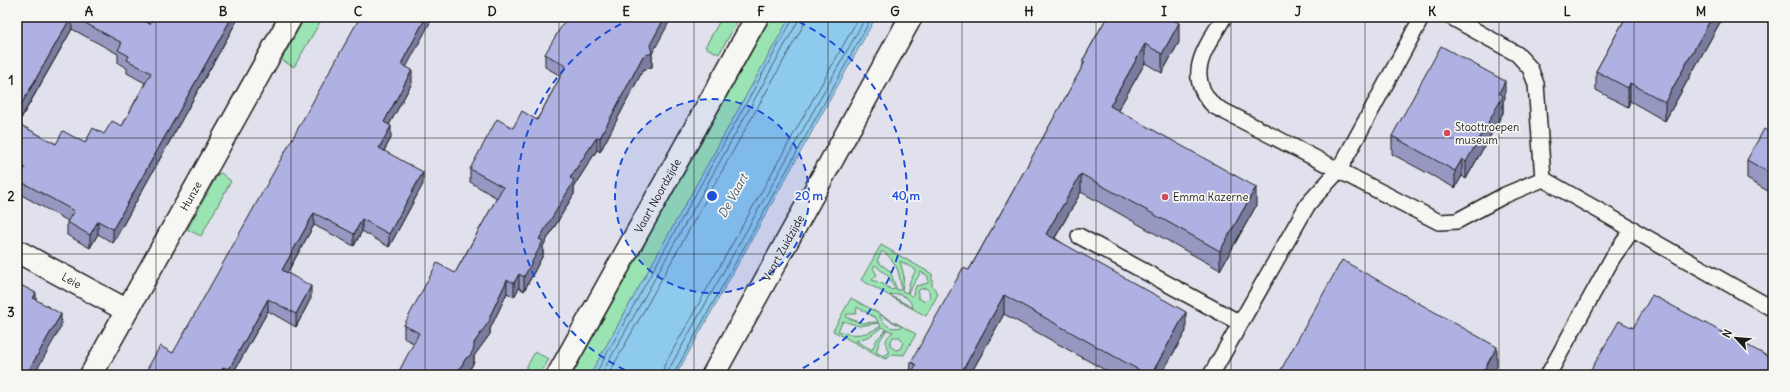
<svg xmlns="http://www.w3.org/2000/svg" width="1790" height="392" viewBox="0 0 1790 392" font-family="Delius,sans-serif">
<style>
.green{fill:#9ae3b2;stroke:#5b8067;fill-rule:evenodd}
.water{fill:#8ecaee;stroke:#60849a}
.lines{fill:none;stroke-linecap:round;stroke-linejoin:round}
.shore{stroke:#4a6270;stroke-width:1}
.service-casing{stroke:#1c1c1c;stroke-width:18}
.minor-casing{stroke:#1c1c1c;stroke-width:25}
.secondary-casing{stroke:#1c1c1c;stroke-width:25}
.service{stroke:#f6f6f2;stroke-width:15}
.minor{stroke:#f6f6f2;stroke-width:22}
.secondary{stroke:#f6f6f2;stroke-width:22}
.wall{fill:#9698c2;stroke:#1c1c1c;fill-rule:evenodd}
.shaded-wall{fill:#7a7c9e;stroke:#1c1c1c}
.building{fill:#afb1e2;stroke:#1c1c1c}
.grid{fill:none;stroke:#1c1c1c;stroke-width:1;stroke-opacity:0.55}
.ring{fill:none;stroke:#1d4ed8;stroke-width:2;stroke-dasharray:7 5}
.poi-dot{fill:#d1495b;stroke:#f6f6f2;stroke-width:1.5}
.labels{text-anchor:middle;stroke-width:3.5;stroke-linejoin:round;paint-order:stroke}
.poi-label{font-size:11px;fill:#1c1c1c;stroke:#f6f6f2;text-anchor:start}
.street-label{font-size:11px;fill:#1c1c1c;stroke:#f6f6f2}
.water-label{font-size:12px;font-style:italic;fill:#445966;stroke:#f6f6f2}
.centre{fill:#1d4ed8;stroke:#f6f6f2;stroke-width:2}
.ring-label{font-size:12px;text-anchor:middle;font-weight:bold;fill:#1d4ed8;stroke:#f6f6f2;stroke-width:3.5;stroke-linejoin:round;paint-order:stroke}
.neatline{fill:none;stroke:#1c1c1c;stroke-width:1.5}
.grid-label{font-size:13px;text-anchor:middle;font-weight:bold;fill:#1c1c1c}
</style>
<rect width="100%" height="100%" fill="#e1e1ed"/>
<filter id="ink" filterUnits="userSpaceOnUse"><feTurbulence type="fractalNoise" baseFrequency=".025" numOctaves="2"/><feDisplacementMap in="SourceGraphic" scale="8" xChannelSelector="R" yChannelSelector="G"/><feConvolveMatrix kernelMatrix="1 2 1 2 8 2 1 2 1" color-interpolation-filters="sRGB"/></filter>
<g filter="url(#ink)">
<!-- green -->
<path class="green" d="M305 17H323L294 67 283 61 282 59Z
M722 17H740L719 54 705 47Z
M771 17H790L590 375H572Z
M221 173 231 181 201 236 188 230V228L218 174Z
M881 245 932 274V285L938 294 926 316 861 280ZM882 251C897 261 900 273 901 290H897L890 271 877 261ZM900 261 916 270 910 281 907 293 902 291 904 276ZM875 265 888 276 895 289 892 290 883 284 872 280 877 275 873 268ZM921 272 928 276V283L916 286 912 297 908 293ZM926 288 929 291 930 298 924 301 918 298V292L920 289ZM898 294C906 296 910 300 913 308L890 295Z
M851 298 916 334 904 355 894 354 885 359 833 331ZM857 307 876 318 878 322 861 323 846 317 847 314H856ZM879 315H880L902 327C890 330 884 325 879 315ZM843 321 859 326 879 323 881 326C867 335 854 337 838 331ZM882 327 886 330 877 339 872 350 856 341 870 336ZM887 330 893 332C885 338 884 343 889 353L883 356 876 352 880 340ZM893 337H900L903 343 900 349 896 350 890 346V343Z
M535 352 549 359 540 375H522Z"/>
<!-- water -->
<path class="water" d="M790 17H876L676 375H590Z"/>
<g class="lines">
<!-- shore -->
<path class="shore" d="M595 375 794 17
M601 375 797 23 799 17
M608 375 803 26 805 17
M662 375 664 366 859 17
M668 375 669 369 866 17
M673 375 872 17"/>
<!-- service casing -->
<g class="service-casing">
<path id="service" d="M1224 17C1206 48 1183 75 1214 106L1439 222 1457 221 1505 195 1543 179 1536 84 1530 68 1517 54 1451 17
M1543 179 1773 309
M1079 236 1240 323
M1211 375 1308 204 1339 170 1422 17
M1548 375 1613 257 1633 229"/>
</g>
<!-- minor casing -->
<g class="minor-casing">
<g id="minor">
<path id="s1" d="M17 251 126 310"/>
<path id="s2" d="M91 375 291 17"/>
<path id="s3" d="M558 375 757 17"/>
</g>
</g>
<!-- secondary casing -->
<g class="secondary-casing">
<g id="secondary">
<path id="s4" d="M713 375 911 17"/>
</g>
</g>
<!-- service -->
<use href="#service" class="service"/>
<!-- minor -->
<use href="#minor" class="minor"/>
<!-- secondary -->
<use href="#secondary" class="secondary"/>
</g>
<!-- wall -->
<path class="wall" d="M17 17H138L150 24 239 17 113 243 98 234 90 248 67 235V222L68 221 18 193V180L19 178 17 177ZM72 29 118 54V63L127 68V73L145 83 122 126 85 143 56 144 18 124Z
M1107 17 1179 42 1162 73 1145 63 1118 110 1256 206 1220 270 1081 192 1055 238 1186 331 1161 375H1114L1004 314 970 375H910L911 362 969 270 1083 66V60Z
M1626 17H1723L1665 121 1630 101 1628 107 1596 90V71Z
M545 54H652V67L643 70 600 152 597 150 574 186V194L571 199 543 246V255L524 291 519 288 514 297 507 293 490 329V334L474 356V362L470 369 466 371 404 338V325L455 273 497 198 470 182V169L513 128 537 120 561 76 545 67Z
M406 67 412 83 389 125 391 138 384 151 423 184 389 247 362 231 354 246 314 225 287 273 311 298 296 327 268 311 232 375H144L173 353Z
M1505 98 1503 101V113L1466 179 1462 176 1455 188 1392 154V136Z
M1773 125V194L1747 179V160L1769 132Z"/>
<!-- shaded-wall -->
<path class="shaded-wall" d="M71 17H72V29L17 125V112Z
M232 17H239L113 243V229Z
M426 17H433L401 77V64Z
M665 17H672L652 54V67L643 70 600 152V138L643 56Z
M1712 17H1723L1665 121V102Z
M1179 23V42L1162 73V54Z
M1145 44V63L1110 124V106Z
M412 70V83L384 134V122Z
M1505 81V98L1503 101V113L1466 179V162L1499 93Z
M1630 83V101L1628 107V88Z
M391 126V138L379 160V148Z
M597 137V150L574 186V194L571 199 543 246V255L524 291V277L539 239 570 178Z
M1462 159V176L1455 188V171Z
M423 172V184L389 247V234Z
M1081 174V192L1046 253V234Z
M1256 187V206L1220 270V251Z
M314 213V225L282 282V270Z
M362 219V231L354 246V234Z
M98 221V234L90 248V235Z
M519 274V288L514 297V283Z
M507 280V293L490 329V334L474 356V362L470 369 466 371 464 375H456L490 316Z
M311 286V298L296 327V314Z
M36 293V307L33 298Z
M1004 295V314L970 375H960Z
M268 299V311L232 375H229V369Z
M1186 312V331L1161 375H1151Z
M61 314V327L34 375H26Z
M1497 347V366L1492 375H1481Z
M223 367V375H219Z"/>
<!-- building -->
<path class="building" d="M17 17H71L17 112Z
M74 17H138L150 24 153 17H232L113 229 98 221 90 235 67 222 74 211 18 180 25 168 17 164V123L56 144 63 131 85 143 93 128 104 134 112 121 122 126 151 73 127 60 129 56 118 50 122 43Z
M360 17H426L401 64 412 70 384 122 391 126 379 148 423 172 389 234 362 219 354 234 314 213 282 270 311 286 296 314 268 299 229 369 223 367 219 375H144L160 346 173 353Z
M567 17H665L650 45 652 53 643 56 600 138 597 137 570 178 574 180 571 186 539 239 543 241 524 277 519 274 514 283 507 280 490 316V320L474 343V348L470 356 466 358 456 375H397L419 333 404 325 437 263 455 273 503 187 470 169 497 119 513 128 522 111 537 120 566 66 545 54Z
M1107 17H1168L1179 23 1162 54 1145 44 1110 106 1256 187 1220 251 1081 174 1046 234 1186 312 1151 375H1148L1004 295 960 375H910L916 365 911 362 963 268 969 270 1085 62 1083 60Z
M1626 17H1712L1665 102 1630 83 1628 88 1596 71Z
M1441 46 1505 81 1499 93 1503 96 1466 162 1462 159 1455 171 1392 136Z
M1773 125V175L1747 160 1764 129 1769 132Z
M1342 260 1497 347 1481 375H1278Z
M17 283 36 293 33 298 61 314 26 375H17Z
M1652 295 1773 359V375H1588L1619 321 1633 328Z"/>
</g>
<!-- grid -->
<path class="grid" d="M156 17V375M291 17V375M425 17V375M559 17V375M694 17V375M828 17V375M962 17V375M1096 17V375M1231 17V375M1365 17V375M1499 17V375M1634 17V375M17 138H1773M17 254H1773"/>
<!-- distance rings -->
<circle cx="712" cy="196" r="97" fill="#1d4ed8" fill-opacity=".12"/>
<g class="ring">
<circle cx="712" cy="196" r="97"/>
<path d="M636 375A194 194 0 0 1 636 17M788 17A194 194 0 0 1 788 375"/>
</g>
<!-- markers -->
<g class="poi-dot">
<circle cx="1447" cy="133" r="4"/>
<circle cx="1165" cy="197" r="4"/>
</g>
<g class="labels">
<!-- poi labels -->
<g class="poi-label">
<text x="1455" y="131">Stoottroepen<tspan x="1455" dy="13">museum</tspan></text>
<text x="1173" y="201">Emma Kazerne</text>
</g>
<!-- street labels -->
<g class="street-label">
<text dy="4" stroke="none"><textPath href="#s2" startOffset="205">Hunze</textPath></text>
<text dy="4" stroke="none"><textPath href="#s3" startOffset="205">Vaart Noordzijde</textPath></text>
<text dy="4" stroke="none"><textPath href="#s4" startOffset="145">Vaart Zuidzijde</textPath></text>
<text dy="4" stroke="none"><textPath href="#s1" startOffset="62">Leie</textPath></text>
</g>
<!-- water labels -->
<g class="water-label">
<text transform="translate(733 196) rotate(-61)" y="4">De Vaart</text>
</g>
</g>
<circle cx="712" cy="196" r="6" class="centre"/>
<g class="ring-label">
<text x="809" y="200">20 m</text>
<text x="906" y="200">40 m</text>
</g>
<!-- margin -->
<rect width="1790" height="392" fill="none" stroke="#f6f6f2" stroke-width="44"/>
<!-- north arrow -->
<g transform="translate(1736 338) rotate(296)" stroke="#f6f6f2" stroke-width="3" paint-order="stroke">
<path d="M0-3L7 15L0 10L-7 15Z" fill="#1c1c1c"/>
<text y="-6" font-size="11" font-weight="bold" text-anchor="middle" fill="#1c1c1c">N</text>
</g>
<rect x="22" y="22" width="1746" height="348" class="neatline"/>
<g class="grid-label">
<text x="89" y="16">A</text>
<text x="223" y="16">B</text>
<text x="358" y="16">C</text>
<text x="492" y="16">D</text>
<text x="626" y="16">E</text>
<text x="761" y="16">F</text>
<text x="895" y="16">G</text>
<text x="1029" y="16">H</text>
<text x="1164" y="16">I</text>
<text x="1298" y="16">J</text>
<text x="1432" y="16">K</text>
<text x="1567" y="16">L</text>
<text x="1701" y="16">M</text>
<text x="11" y="85">1</text>
<text x="11" y="201">2</text>
<text x="11" y="317">3</text>
</g>
</svg>
